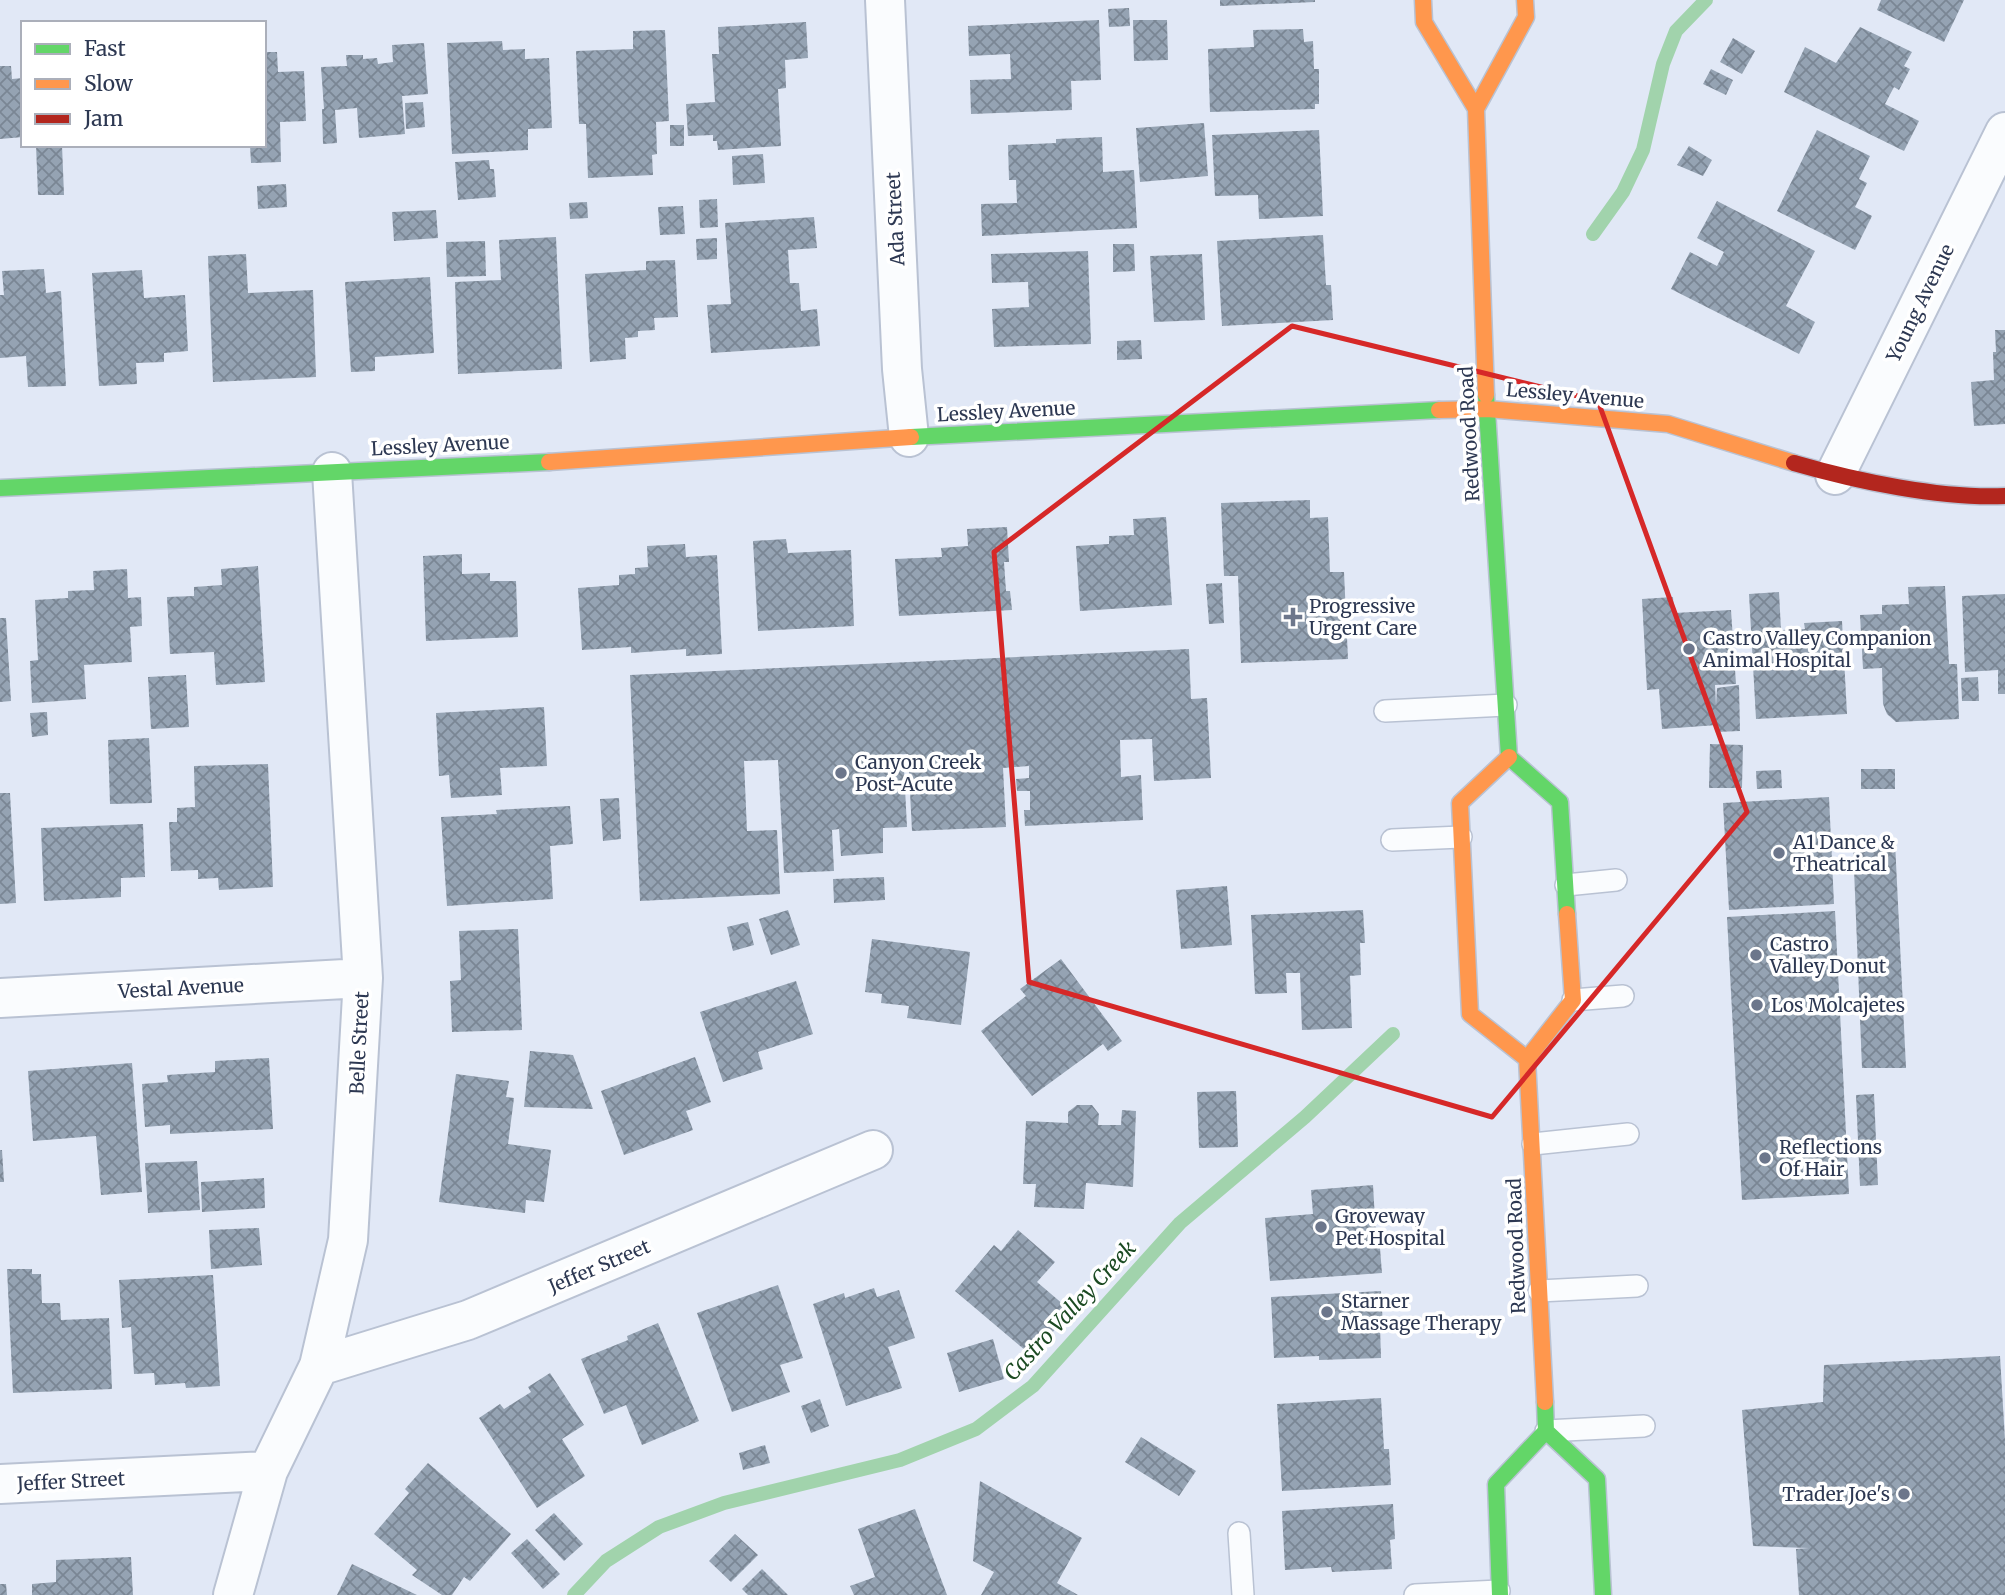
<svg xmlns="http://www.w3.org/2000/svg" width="2005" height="1595" viewBox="0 0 2005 1595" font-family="Merriweather,serif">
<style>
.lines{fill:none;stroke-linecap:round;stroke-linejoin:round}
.stream{stroke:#a1d3ac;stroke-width:14}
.building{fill:url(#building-cross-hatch)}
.lane-casing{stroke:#b9c2d3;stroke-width:24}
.street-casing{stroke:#b9c2d3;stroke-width:42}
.fast-casing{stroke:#b9c2d3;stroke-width:19}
.slow-casing{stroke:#b9c2d3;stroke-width:19}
.jam-casing{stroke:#b9c2d3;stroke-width:19}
.lane{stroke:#fafcfe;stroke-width:21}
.street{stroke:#fafcfe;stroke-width:38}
.fast{stroke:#63d668;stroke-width:16}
.slow{stroke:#ff974d;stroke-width:16}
.jam{stroke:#b3261e;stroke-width:16}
.marked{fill:none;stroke:#d62828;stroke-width:5;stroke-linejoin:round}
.poi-dot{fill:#6c768b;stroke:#fff;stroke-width:2.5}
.labels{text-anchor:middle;stroke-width:7;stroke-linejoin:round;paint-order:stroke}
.street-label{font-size:19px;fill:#2d3852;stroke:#fff}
.poi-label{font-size:19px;fill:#2d3852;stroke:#fff;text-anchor:start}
.water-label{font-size:21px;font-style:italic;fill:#1b4a22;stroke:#fff}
</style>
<defs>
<pattern id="building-cross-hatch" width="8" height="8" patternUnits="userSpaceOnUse" patternTransform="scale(1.75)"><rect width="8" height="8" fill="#95a3b3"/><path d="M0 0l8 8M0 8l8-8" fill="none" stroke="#7a8694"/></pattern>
</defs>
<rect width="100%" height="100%" fill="#e1e8f6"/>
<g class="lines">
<!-- stream -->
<path class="stream" d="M1593 234 1623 192 1643 150 1663 64 1676 31 1706 0
M574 1595 606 1561 659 1527 724 1503 900 1460 976 1429 1033 1386 1180 1223 1305 1117 1393 1034"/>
</g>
<!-- building -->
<path class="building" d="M1220 0H1315V2L1220 6Z
M1881 0H1964L1944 42 1877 10Z
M1129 8 1130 26 1109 27 1108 9Z
M1099 20 1101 80 1071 81 1072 110 971 114 970 80 1011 79 1010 54 969 56 968 26Z
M1133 20H1167L1168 60 1134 61Z
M806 22 808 58 785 60 786 88 778 89 781 146 718 150 717 141H713V135L688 136 686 104 715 102 712 54H719L718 27Z
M1860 27 1912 52 1904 66 1910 69 1899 90 1894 87 1885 104 1919 121 1904 151 1784 92 1805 47 1836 63Z
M1303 29 1304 42 1313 41 1314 69H1319V104H1315V109L1210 112 1208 49 1254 47 1253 30Z
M665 30 669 121 656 122 657 154 652 155 653 175 588 178 586 124H579L576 51 633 49V31Z
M1733 38 1755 51 1742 74 1720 62Z
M502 41 503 50 525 49V59L549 58 552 128 528 129V150L452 154 447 43Z
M424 43 428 94 402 96 405 134 359 138 357 108 335 110 337 143 323 144 322 109H324L321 67 347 66 346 55H363V59L377 58 378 64 393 62 392 45Z
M264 52H277L278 72 304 71 306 121 280 122 281 162 251 163 250 145H264Z
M0 66H11L12 79 23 78V137L0 139Z
M1711 69 1733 80 1726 95 1703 84Z
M423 102 425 127 406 129 405 103Z
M1204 123 1208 176 1140 182 1136 128Z
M670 125H684V146H670Z
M1319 130 1323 216 1259 219 1258 195 1215 196 1212 135Z
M1817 130 1870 156 1859 179 1867 183 1855 207 1872 216 1855 250 1777 211Z
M1102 137 1103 172 1134 170 1137 228 982 236 981 204 1017 203 1016 180H1009L1008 145 1056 143V139Z
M36 145H62L64 195H38Z
M1689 146 1712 160 1703 176 1677 165Z
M763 154 765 183 733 185 732 156Z
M489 160 490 169H494L496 197 458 200 455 162Z
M286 184 287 207 258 209 257 186Z
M717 199 718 227 700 228 699 200Z
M1717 201 1815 251 1786 306 1815 322 1799 354 1671 289 1690 252 1717 266 1724 252 1697 238Z
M587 202 588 218 570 219 569 203Z
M683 206 685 234 660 235 658 207Z
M436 210 438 238 394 241 392 212Z
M814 217 817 248 788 250 790 283H799L801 311 817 309 820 346 711 353 707 305 731 304 725 223Z
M1323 235 1326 285H1331L1333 320 1222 326 1217 241Z
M556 237 562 369 458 374 455 282 501 280 499 240Z
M717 238V259L697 260 696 239Z
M485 241 486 276 447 277 446 242Z
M1113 244H1134L1135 271 1113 272Z
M1088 251 1091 344 994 347 992 309 1029 307 1028 282 992 283 991 254Z
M246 254 248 293 313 290 316 377 213 382 208 256Z
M1202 254 1205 320 1154 322 1150 256Z
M675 260 678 317 654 318 655 330 638 331V337L625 338 626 359 590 362 585 274 646 270V261Z
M44 269 46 293 61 291 66 386 28 387 26 356 0 358V295H4L2 271Z
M142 270 144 298 185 295 188 351 164 353V362L136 363 137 384 99 386 92 273Z
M430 277 434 353 375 357V371L351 372 345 282Z
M1995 330H2005V424L1974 426 1971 382 1994 380 1993 352H1996Z
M1141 340 1142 359 1117 360V341Z
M1310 500V518L1328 517 1330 572H1344L1348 659 1241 663 1238 576H1224L1221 503Z
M1166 517 1172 605 1080 611 1076 546 1109 544V536L1134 535 1133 519Z
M1007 527 1009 562H1004L1006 591H1010L1012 610 899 616 895 559 942 557 941 548 968 546 967 529Z
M786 539 788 553 851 550 854 626 758 631 753 541Z
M685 544 686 557 717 555 722 654 686 656V649L631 653V647L582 650 578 588 619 585V575L635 574V568L648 567 647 546Z
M462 554V574L490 573V581H516L518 637 426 641 423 556Z
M258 566 265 682 216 685 214 652 170 654 167 597 194 596V587L222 585 221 569Z
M127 569 128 598 141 597 142 626 130 627 132 662 84 665 86 699 32 703 30 661 38 660 35 600 68 598V591L94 590 93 571Z
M1222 583 1224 623 1209 624 1206 584Z
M1945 586 1949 664H1957L1959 719 1896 722 1887 714 1883 704 1882 668 1863 669 1860 615 1882 614V605L1909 604 1908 587Z
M1779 592 1781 630 1805 629 1804 623 1842 621 1847 714 1756 719 1749 594Z
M2005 594V694H1998V670L1965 672 1962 596Z
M1673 597 1674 613 1731 610 1736 684 1715 685 1716 706 1717 688 1739 685 1740 731 1716 732 1717 725 1662 729 1659 689 1647 690 1642 599Z
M0 618H6L11 701 0 702Z
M1189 649 1191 699 1207 698 1211 778 1154 781 1152 739 1120 740 1121 777 1141 775 1143 820 1025 826 1024 810H1030V791H1017L1016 779 1029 778V766L1003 768 1006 827 912 831 908 754 879 755V771L904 769 907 827 883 828V853L841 856 839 829 832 830 834 871 784 873 778 760 744 761 747 831 777 830 780 894 640 901 630 675Z
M186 675 189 727 151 729 148 677Z
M1978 677 1979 701H1962L1961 678Z
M544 707 547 766 500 768 502 795 451 798 449 775 439 776 436 713Z
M47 712 48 735 32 737 30 713Z
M149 738 152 803 110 804 108 740Z
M1710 744 1743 745 1742 788H1709Z
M268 764 273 887 219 890 218 878 198 879V870L171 871 169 822H177V808L195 807 194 766Z
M1861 769H1895V789H1861Z
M1781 770 1782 788 1757 789 1756 771Z
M0 793H10L16 903 0 904Z
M1829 797 1834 904 1729 910 1723 803Z
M619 798 621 839 603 841 600 799Z
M570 806 573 844 550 846 553 899 447 906 441 817 497 814 496 810Z
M143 824 145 877 121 878V897L44 901 41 828Z
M1895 842 1906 1068H1862L1853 844Z
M884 877 885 900 834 903 833 879Z
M1227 886 1232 945 1181 949 1176 890Z
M788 910 800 945 771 955 759 919Z
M1363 910 1365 943H1360L1361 975 1350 976 1352 1028 1302 1030 1300 973H1286L1287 993 1255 994 1251 915Z
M1835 911 1849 1194 1742 1200 1727 917Z
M748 922 754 945 733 951 727 927Z
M518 929 522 1030 452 1032 450 981 461 980 459 931Z
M872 939 970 952 961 1025 907 1018 909 1006 881 1003 882 994 865 992Z
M1061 959 1122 1041 1108 1051 1103 1044 1032 1096 981 1031 1026 996 1020 989Z
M796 981 813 1034 758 1052 763 1069 723 1082 700 1012Z
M530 1051 573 1055 593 1109 524 1107Z
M695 1057 711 1102 686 1111 693 1130 624 1155 601 1091Z
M269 1058 273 1129 170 1134V1125L145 1127 142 1084 168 1082 167 1075 215 1072V1061Z
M132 1063 142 1192 101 1195 96 1136 33 1141 28 1071Z
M456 1074 509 1081 506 1097 514 1098 508 1144 551 1150 544 1202 526 1200 525 1213 439 1202Z
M1236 1091 1238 1147 1199 1148 1197 1092Z
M1874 1094 1878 1185 1860 1186 1856 1095Z
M1077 1105H1092L1099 1114 1098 1125H1121L1122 1110 1136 1111 1133 1187 1086 1183 1084 1209 1034 1207 1036 1184H1023L1026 1121 1068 1123V1112Z
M0 1150H2L4 1182H0Z
M197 1161 200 1210 148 1213 145 1163Z
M264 1178 265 1208 202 1212 201 1182Z
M1373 1185 1376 1236H1379L1382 1273 1270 1281 1265 1218 1313 1214 1311 1190Z
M259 1228 262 1265 211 1269 209 1230Z
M1018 1230 1055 1262 1037 1282 1071 1311 1032 1356 955 1291 994 1245 1001 1251Z
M7 1269H32V1274H41L42 1303H60L61 1320 109 1318 112 1389 13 1393Z
M213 1275 220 1386 186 1388 185 1383 155 1385 154 1373 134 1374 131 1327 122 1328 119 1280Z
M778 1285 803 1358 780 1365 790 1392 732 1412 697 1313Z
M874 1288 877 1297 899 1290 915 1338 888 1347 902 1388 846 1406 813 1304 844 1293 845 1298Z
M1381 1291 1383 1327H1380L1381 1358 1319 1360V1356L1274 1358 1271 1297Z
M658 1323 699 1421 642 1445 626 1405 604 1414 581 1359 628 1340 627 1336Z
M993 1339 1004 1379 959 1392 947 1353Z
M2000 1356 2005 1440V1595H1799L1796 1549 1809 1548 1753 1546 1742 1410 1823 1402 1824 1365Z
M550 1373 584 1425 562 1439 585 1476 537 1508 479 1418 500 1404 504 1409 531 1392 528 1387Z
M1381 1398 1384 1449H1389L1391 1485 1282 1491 1277 1404Z
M820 1399 829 1426 811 1433 801 1406Z
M1141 1437 1196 1471 1179 1496 1125 1462Z
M765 1445 770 1463 743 1470 739 1453Z
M428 1463 511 1534 470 1581 464 1577 452 1595H442L412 1575 417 1570 374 1534 409 1493 405 1489Z
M980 1481 1082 1538 1057 1583 1078 1595H981L994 1572 973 1561Z
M1393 1504 1395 1539 1390 1540 1392 1569 1332 1572 1331 1567 1285 1570 1282 1511Z
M915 1509 947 1595H854L850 1586 875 1577 858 1529Z
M554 1513 583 1544 564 1561 535 1530Z
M735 1534 758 1555 731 1582 709 1561Z
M527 1539 560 1574 543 1589 511 1553Z
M131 1557 133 1595H32V1584L56 1582V1560Z
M352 1564 417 1595H337Z
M762 1569 788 1595H748L742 1589Z
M0 1584H6L7 1595H0Z"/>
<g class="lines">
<!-- lane casing -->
<g class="lane-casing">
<path id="lane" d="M1385 711 1506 705
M1392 840 1461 837
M1566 885 1616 880
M1573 1000 1623 996
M1533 1144 1628 1134
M1539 1291 1637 1286
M1546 1431 1644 1426
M1239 1533 1243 1595
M1415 1595 1499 1591"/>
</g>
<!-- street casing -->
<g class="street-casing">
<path id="street" d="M885 0 902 369 909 437
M1835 475 2005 132
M0 998 363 978
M319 1366 468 1320 873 1150
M0 1484 268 1471
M233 1595 268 1471 319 1366 348 1240 363 978 332 472"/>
</g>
<!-- fast casing -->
<g class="fast-casing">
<path id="fast" d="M1486 395 1509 757 1560 802 1567 914
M911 437 1439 410
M0 488 549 462
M1545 1402 1546 1431 1597 1479 1603 1595
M1500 1595 1496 1484 1546 1431"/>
</g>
<!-- slow casing -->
<g class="slow-casing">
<path id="slow" d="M1423 0 1424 22 1476 109 1486 395
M1476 109 1526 17 1525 0
M1439 410 1487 409 1668 424 1794 463
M549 462 911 437
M1509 757 1460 803 1470 1014 1527 1059
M1545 1402 1527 1059 1573 1000 1567 914"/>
</g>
<!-- jam casing -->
<g class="jam-casing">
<path id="jam" d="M1794 463C1856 481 1941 499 2005 496"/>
</g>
<!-- lane -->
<use href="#lane" class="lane"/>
<!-- street -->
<use href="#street" class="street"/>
<!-- fast -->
<use href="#fast" class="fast"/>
<!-- slow -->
<use href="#slow" class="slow"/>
<!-- jam -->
<use href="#jam" class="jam"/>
</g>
<!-- marked area -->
<path class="marked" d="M1292 326 1598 401 1747 812 1492 1117 1029 982 994 552Z"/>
<!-- markers -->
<g class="poi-dot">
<path d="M1289.5 606.5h7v7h7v7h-7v7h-7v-7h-7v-7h7z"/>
<circle cx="1689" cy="649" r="7"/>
<circle cx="841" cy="773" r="7"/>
<circle cx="1779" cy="853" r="7"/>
<circle cx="1756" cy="955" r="7"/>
<circle cx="1757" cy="1005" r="7"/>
<circle cx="1765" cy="1158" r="7"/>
<circle cx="1321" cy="1227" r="7"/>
<circle cx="1327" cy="1312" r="7"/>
<circle cx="1904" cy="1494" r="7"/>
</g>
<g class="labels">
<!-- street labels -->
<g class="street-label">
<text transform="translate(895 219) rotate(-93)" y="7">Ada Street</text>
<text transform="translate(1920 303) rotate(-64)" y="7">Young Avenue</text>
<text transform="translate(1575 395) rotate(5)" y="7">Lessley Avenue</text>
<text transform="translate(1006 411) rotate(-3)" y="7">Lessley Avenue</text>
<text transform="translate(1469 434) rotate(-93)" y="7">Redwood Road</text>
<text transform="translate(440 445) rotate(-3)" y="7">Lessley Avenue</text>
<text transform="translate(181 988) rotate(-3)" y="7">Vestal Avenue</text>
<text transform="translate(359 1043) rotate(-87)" y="7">Belle Street</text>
<text transform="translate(1516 1246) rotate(-92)" y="7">Redwood Road</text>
<text transform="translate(599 1266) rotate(-23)" y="7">Jeffer Street</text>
<text transform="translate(71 1481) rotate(-3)" y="7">Jeffer Street</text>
</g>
<!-- poi labels -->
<g class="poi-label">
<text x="1309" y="613">Progressive<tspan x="1309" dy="22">Urgent Care</tspan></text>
<text x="1703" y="645">Castro Valley Companion<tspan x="1703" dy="22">Animal Hospital</tspan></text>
<text x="855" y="769">Canyon Creek<tspan x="855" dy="22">Post-Acute</tspan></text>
<text x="1793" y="849">A1 Dance &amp;<tspan x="1793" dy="22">Theatrical</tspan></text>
<text x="1770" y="951">Castro<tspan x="1770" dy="22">Valley Donut</tspan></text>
<text x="1771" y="1012">Los Molcajetes</text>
<text x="1779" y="1154">Reflections<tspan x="1779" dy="22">Of Hair</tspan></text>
<text x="1335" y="1223">Groveway<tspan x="1335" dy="22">Pet Hospital</tspan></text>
<text x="1341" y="1308">Starner<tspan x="1341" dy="22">Massage Therapy</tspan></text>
<text x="1890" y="1501" text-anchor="end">Trader Joe's</text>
</g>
<!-- water labels -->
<g class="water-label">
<text transform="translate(1070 1311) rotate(-47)" y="7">Castro Valley Creek</text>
</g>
</g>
<!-- legend -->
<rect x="21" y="21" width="245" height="126" fill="#ffffff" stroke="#abafba" stroke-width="2"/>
<rect x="35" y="44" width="35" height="10" fill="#63d668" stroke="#abafba" stroke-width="2"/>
<text x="84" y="56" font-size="21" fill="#2d3852">Fast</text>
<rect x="35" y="79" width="35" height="10" fill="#ff974d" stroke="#abafba" stroke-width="2"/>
<text x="84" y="91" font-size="21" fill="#2d3852">Slow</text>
<rect x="35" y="114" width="35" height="10" fill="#b3261e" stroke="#abafba" stroke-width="2"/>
<text x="84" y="126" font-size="21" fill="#2d3852">Jam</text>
</svg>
